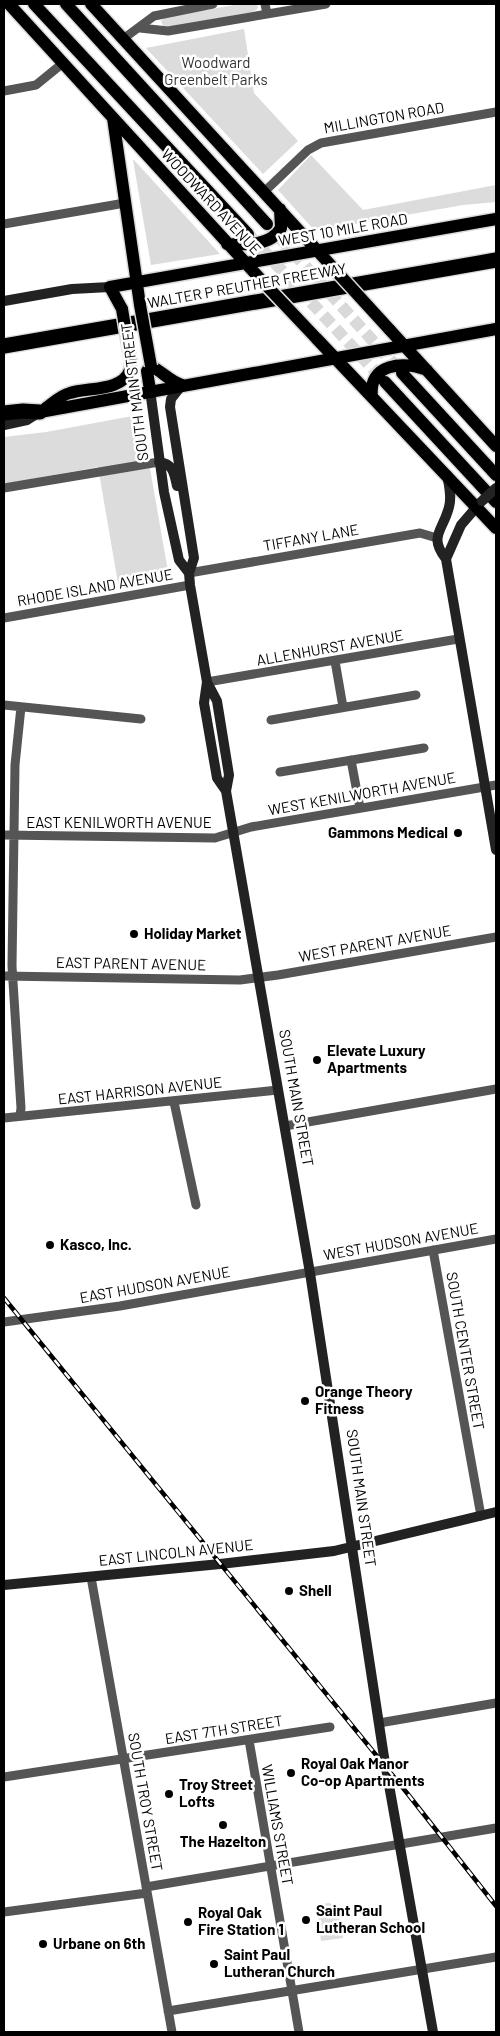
<svg xmlns="http://www.w3.org/2000/svg" width="500" height="2036" viewBox="0 0 500 2036" font-family="Barlow,sans-serif">
<style>
.green{fill:#dcdcdc}
.lines{fill:none;stroke-linecap:round;stroke-linejoin:round}
.primary-tunnel{stroke:#d9d9d9;stroke-width:12;stroke-dasharray:12 6;stroke-linecap:butt}
.primary-casing{stroke:#dbdbdb;stroke-width:15}
.highway-casing{stroke:#dbdbdb;stroke-width:18}
.street{stroke:#555;stroke-width:9}
.secondary{stroke:#222;stroke-width:10}
.primary{stroke:#000;stroke-width:12}
.highway{stroke:#000;stroke-width:15}
.rail-casing{stroke:#000;stroke-width:4.5}
.rail{stroke:#fff;stroke-width:2.5;stroke-dasharray:8;stroke-linecap:butt}
.primary-bridge-casing{stroke:#dbdbdb;stroke-width:15;stroke-linecap:butt}
.secondary-bridge{stroke:#222;stroke-width:10}
.primary-bridge{stroke:#000;stroke-width:12}
.poi-dot{fill:#000;stroke:#fff;stroke-width:2}
.labels{text-anchor:middle;stroke-width:5;stroke-linejoin:round;paint-order:stroke}
.park-label{font-size:15px;fill:#333;stroke:#fff}
.street-label{font-size:15px;fill:#000;stroke:#fff}
.poi-label{font-size:15px;font-weight:bold;fill:#000;stroke:#fff;text-anchor:start}
</style>
<rect width="100%" height="100%" fill="#fff"/>
<!-- green -->
<path class="green" d="M240 4H257L258 8 253 12 168 27 163 26 161 21 165 17Z
M244 29 254 93 298 141 263 174 146 48Z
M311 155 363 210 496 185V202L463 205 315 231 278 190Z
M133 160H134L220 254 151 265Z
M138 415 141 417 169 577 167 580 119 589 98 467 4 484V437L46 432Z
M329 1903 338 1907 343 1938 321 1941 316 1905Z"/>
<g class="lines">
<!-- primary-tunnel -->
<path class="primary-tunnel" d="M269 226 402 373
M250 236 384 381"/>
<!-- primary casing -->
<g class="primary-casing">
<path id="primary" d="M9 4 264 283
M34 4 248 234
M66 4 267 224
M91 4 336 271
M113 118 140 305
M227 244C246 245 271 246 281 228L280 209
M122 309 110 287 496 219
M389 329 496 446
M316 338 496 528
M402 373 496 475
M385 382 496 502
M150 390 147 371 151 366C163 372 169 381 182 385
M372 397C368 363 403 361 427 370
M46 408C53 403 61 395 70 393 88 387 122 392 130 370
M40 412 496 329"/>
</g>
<!-- highway casing -->
<g class="highway-casing">
<path id="highway" d="M4 346 496 260
M4 413 23 411 40 412"/>
</g>
<!-- street -->
<path class="street" d="M265 4 267 14
M140 28 168 31 326 4
M123 39 154 16 213 4
M4 91 36 85 63 63
M264 192 308 150 321 143 496 112
M4 224 125 203
M4 488 159 462
M189 573 420 533 437 538
M4 618 190 585
M335 661 343 707
M207 682 458 639
M4 705 141 719
M271 720 416 695
M351 760 360 808
M280 772 424 748
M4 835 215 838 251 827 496 785
M4 976 240 980 278 975 496 937
M174 1102 196 1205
M20 1116 21 1108 12 966 15 765 21 707
M4 1118 278 1090
M285 1126 496 1089
M433 1250 481 1516
M4 1322 120 1306 496 1239
M91 1577 172 2032
M379 1723 496 1703
M249 1740 299 2032
M4 1777 330 1727
M146 1887 496 1828
M4 1912 147 1893
M168 2011 496 1957"/>
<!-- secondary -->
<path class="secondary" d="M4 301 72 289 110 287
M182 385 171 399 170 407 194 558 189 573 190 585 207 682 217 701 229 775 226 791
M150 390 164 492 179 560 189 573
M4 425 27 420 38 413
M159 462C173 464 174 472 177 486
M447 475C449 485 452 497 449 507 443 531 428 536 446 559L496 850
M446 559 461 525 480 503
M207 682 204 703 217 778 226 791 310 1273 384 1757 433 2032
M4 1585 220 1564 334 1551 496 1512"/>
<!-- primary -->
<use href="#primary" class="primary"/>
<!-- highway -->
<use href="#highway" class="highway"/>
<!-- rail casing -->
<g class="rail-casing">
<path id="rail" d="M4 1298 407 1793 496 1906"/>
</g>
<!-- rail -->
<use href="#rail" class="rail"/>
<!-- primary-bridge casing -->
<g class="primary-bridge-casing">
<path id="primary-bridge" d="M336 271 389 329
M264 283 316 338
M140 305 151 366
M122 309 131 362 130 370"/>
</g>
<!-- secondary-bridge -->
<path class="secondary-bridge" d="M482 501 496 488"/>
<!-- primary-bridge -->
<use href="#primary-bridge" class="primary-bridge"/>
</g>
<!-- markers -->
<g class="poi-dot">
<circle cx="458" cy="833" r="5"/>
<circle cx="134" cy="934" r="5"/>
<circle cx="317" cy="1060" r="5"/>
<circle cx="50" cy="1245" r="5"/>
<circle cx="305" cy="1401" r="5"/>
<circle cx="289" cy="1591" r="5"/>
<circle cx="291" cy="1773" r="5"/>
<circle cx="169" cy="1794" r="5"/>
<circle cx="223" cy="1825" r="5"/>
<circle cx="306" cy="1920" r="5"/>
<circle cx="188" cy="1922" r="5"/>
<circle cx="43" cy="1944" r="5"/>
<circle cx="214" cy="1964" r="5"/>
</g>
<g class="labels">
<!-- park labels -->
<g class="park-label">
<text x="216" y="68">Woodward<tspan x="216" dy="17">Greenbelt Parks</tspan></text>
</g>
<!-- street labels -->
<g class="street-label">
<text transform="translate(384 118) rotate(-10)" y="5">MILLINGTON ROAD</text>
<text transform="translate(211 202) rotate(47)" y="5">WOODWARD AVENUE</text>
<text transform="translate(343 230) rotate(-10)" y="5">WEST 10 MILE ROAD</text>
<text transform="translate(247 286) rotate(-10)" y="5">WALTER P REUTHER FREEWAY</text>
<text transform="translate(135 392) rotate(-97)" y="5">SOUTH MAIN STREET</text>
<text transform="translate(311 538) rotate(-10)" y="5">TIFFANY LANE</text>
<text transform="translate(95 588) rotate(-10)" y="5">RHODE ISLAND AVENUE</text>
<text transform="translate(330 648) rotate(-10)" y="5">ALLENHURST AVENUE</text>
<text transform="translate(362 794) rotate(-10)" y="5">WEST KENILWORTH AVENUE</text>
<text x="119" y="828">EAST KENILWORTH AVENUE</text>
<text transform="translate(375 944) rotate(-10)" y="5">WEST PARENT AVENUE</text>
<text transform="translate(131 964) rotate(1)" y="5">EAST PARENT AVENUE</text>
<text transform="translate(140 1091) rotate(-6)" y="5">EAST HARRISON AVENUE</text>
<text transform="translate(296 1098) rotate(80)" y="5">SOUTH MAIN STREET</text>
<text transform="translate(401 1242) rotate(-10)" y="5">WEST HUDSON AVENUE</text>
<text transform="translate(155 1285) rotate(-10)" y="5">EAST HUDSON AVENUE</text>
<text transform="translate(465 1351) rotate(80)" y="5">SOUTH CENTER STREET</text>
<text transform="translate(361 1498) rotate(82)" y="5">SOUTH MAIN STREET</text>
<text transform="translate(176 1553) rotate(-6)" y="5">EAST LINCOLN AVENUE</text>
<text transform="translate(224 1730) rotate(-9)" y="5">EAST 7TH STREET</text>
<text transform="translate(145 1802) rotate(80)" y="5">SOUTH TROY STREET</text>
<text transform="translate(277 1825) rotate(80)" y="5">WILLIAMS STREET</text>
</g>
<!-- poi labels -->
<g class="poi-label">
<text x="448" y="838" text-anchor="end">Gammons Medical</text>
<text x="144" y="939">Holiday Market</text>
<text x="327" y="1056">Elevate Luxury<tspan x="327" dy="17">Apartments</tspan></text>
<text x="60" y="1250">Kasco, Inc.</text>
<text x="315" y="1397">Orange Theory<tspan x="315" dy="17">Fitness</tspan></text>
<text x="299" y="1596">Shell</text>
<text x="301" y="1769">Royal Oak Manor<tspan x="301" dy="17">Co-op Apartments</tspan></text>
<text x="179" y="1790">Troy Street<tspan x="179" dy="17">Lofts</tspan></text>
<text x="223" y="1847" text-anchor="middle">The Hazelton</text>
<text x="316" y="1916">Saint Paul<tspan x="316" dy="17">Lutheran School</tspan></text>
<text x="198" y="1918">Royal Oak<tspan x="198" dy="17">Fire Station 1</tspan></text>
<text x="53" y="1949">Urbane on 6th</text>
<text x="224" y="1960">Saint Paul<tspan x="224" dy="17">Lutheran Church</tspan></text>
</g>
</g>
<!-- border -->
<rect width="500" height="2036" fill="none" stroke="#000000" stroke-width="10"/>
</svg>
